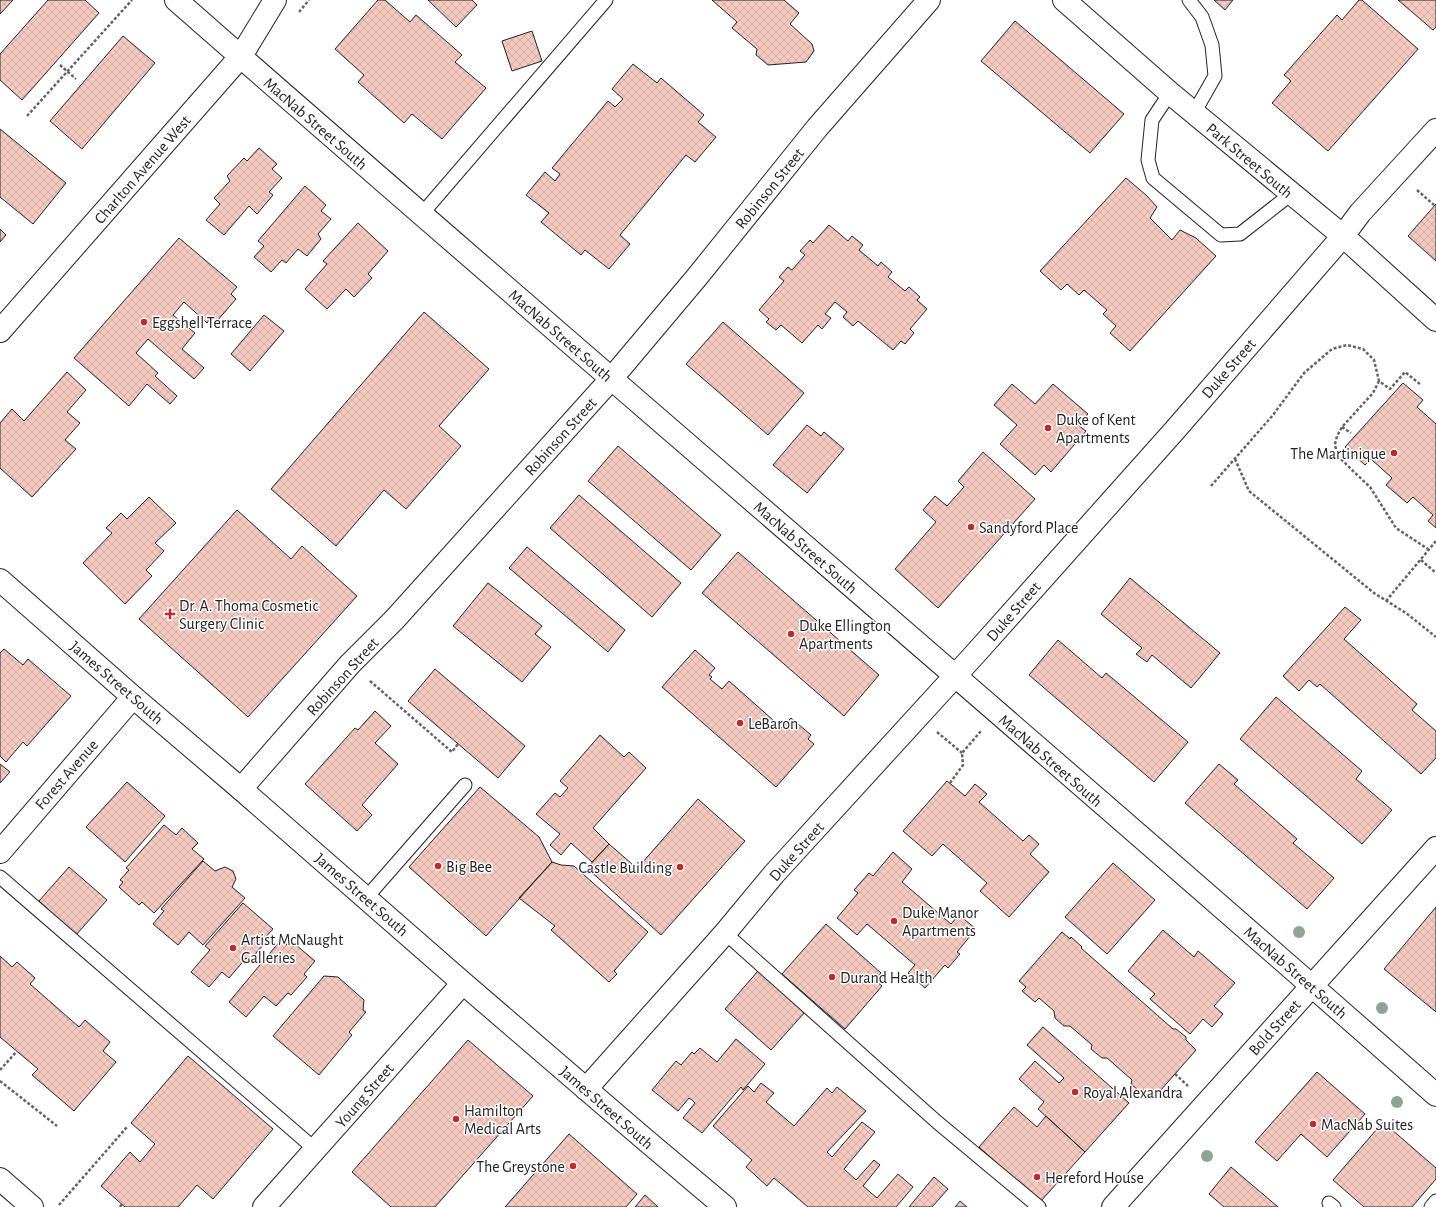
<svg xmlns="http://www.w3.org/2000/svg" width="1436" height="1207" viewBox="0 0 1436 1207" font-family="'Alegreya Sans',sans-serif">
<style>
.building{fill:url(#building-cross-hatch);stroke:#222}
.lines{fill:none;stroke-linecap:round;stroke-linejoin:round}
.lane-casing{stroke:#222;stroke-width:15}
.street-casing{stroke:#222;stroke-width:24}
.secondary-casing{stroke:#222;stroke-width:24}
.path{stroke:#646464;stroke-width:2.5;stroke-dasharray:3 2;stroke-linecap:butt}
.lane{stroke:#fff;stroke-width:13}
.street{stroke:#fff;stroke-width:22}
.secondary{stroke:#fff;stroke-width:22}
.tree{fill:#8da692}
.poi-dot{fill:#c62828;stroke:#fff;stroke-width:1.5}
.labels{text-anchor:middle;stroke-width:3;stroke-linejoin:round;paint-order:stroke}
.street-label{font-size:16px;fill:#222;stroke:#fff}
.poi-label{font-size:16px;fill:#222;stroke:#fff;text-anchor:start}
</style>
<defs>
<pattern id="building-cross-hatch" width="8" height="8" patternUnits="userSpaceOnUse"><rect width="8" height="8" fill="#f3c9c0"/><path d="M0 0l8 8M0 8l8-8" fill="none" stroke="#d0aca5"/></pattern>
</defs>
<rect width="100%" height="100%" fill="#fff"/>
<!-- building -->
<path class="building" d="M0 0H13L0 14Z
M48 0H85L99 13 22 100 0 80V54Z
M378 0H385L410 22 416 15 462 55 455 62 486 88 442 139 412 114 404 123 358 82 364 75 335 49Z
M428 0H472L477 5 456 27Z
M712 0H784L799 13 790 24 812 44 814 51 806 62 768 65 756 55 757 49 732 28 737 22Z
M1214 0H1233L1225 10Z
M1359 0H1362L1418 49 1328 151 1272 103 1291 81 1284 75 1337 15 1342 20Z
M1398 0H1436V27L1433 30Z
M1015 21 1124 114 1090 153 981 61Z
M532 31 542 61 512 71 502 41Z
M123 36 155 63 82 149 50 121Z
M633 64 657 83 661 78 704 115 698 122 716 137 695 162 686 155 620 235 630 244 609 269 585 250 581 255 541 222 549 213 526 195 545 172 555 181 560 174 552 168 608 101 615 107 623 99 612 89Z
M0 129 66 183 33 224 0 197Z
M259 148 277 164 272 169 282 178 269 192 273 195 257 214 249 206 224 235 206 220 220 204 214 198 230 181 227 176 244 158 247 161Z
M1126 178 1146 195 1157 207 1150 218 1172 240 1180 230 1196 238 1216 256 1130 351 1110 333 1116 326 1103 314 1107 310 1084 290 1079 295 1067 284 1061 290 1040 271Z
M305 186 326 205 321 211 331 219 318 234 321 239 307 256 298 249 286 263 282 260 271 272 254 257 264 246 258 241Z
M1436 204V261L1408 236Z
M358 223 388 251 368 274 372 278 354 297 346 289 327 309 305 289 327 264 323 261Z
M829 225 848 241 852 236 863 245 859 250 878 266 881 262 892 272 888 277 905 291 909 287 920 297 917 300 927 309 910 329 914 333 905 344 901 341 893 350 858 321 853 326 843 317 847 312 835 302 825 314 831 318 822 329 818 325 802 343 781 325 776 330 766 322 769 319 759 310 784 281 779 277 788 267 792 270 805 255 800 251 810 240 813 243Z
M0 229 6 235 0 242Z
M179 238 237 287 231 294 236 299 217 321 212 316 207 323 184 302 173 315 195 333 182 349 204 368 194 379 148 339 136 353 158 373 155 376 177 396 170 404 147 384 129 406 74 358Z
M424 312 489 369 439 426 461 446 406 509 384 490 336 546 271 489Z
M264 315 284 331 250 371 231 354Z
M723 322 804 393 768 435 686 364Z
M67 372 86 390 67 412 80 423 65 440 76 449 32 497 0 468V423L12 409 24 421Z
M1403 383 1423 400 1417 407 1436 424V528L1428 521 1433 515 1413 497 1407 503 1386 485 1392 478 1371 459 1365 465 1345 447Z
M1012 384 1035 404 1053 384 1088 414 1078 425 1086 431 1051 472 1044 465 1035 475 1000 444 1017 425 994 405Z
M807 425 821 436 824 432 844 449 807 493 773 465Z
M618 446 721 535 691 570 588 481Z
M983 452 1035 499 938 608 895 569 936 522 923 510 935 496 947 506 964 487 958 481Z
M579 495 681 583 652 617 550 528Z
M149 497 176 523 155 543 164 551 146 570 152 576 125 604 83 563 112 533 106 528 121 513 127 519Z
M237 510 291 559 302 546 357 596 248 717 139 619Z
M527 547 625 630 608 652 509 568Z
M738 552 879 675 844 716 702 593Z
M1130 578 1220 653 1191 688 1152 655 1147 662 1136 654 1142 648 1101 614Z
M488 583 542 626 535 634 551 647 522 682 453 626Z
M1345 607 1361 620 1344 639 1417 704 1412 710 1436 731V758L1421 774 1320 684 1317 687 1309 680 1299 691 1283 676Z
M1058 640 1102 678 1106 673 1188 742 1154 782 1029 675Z
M4 649 23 665 28 659 71 696 27 746 23 742 6 762 0 756V653Z
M695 650 715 668 709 675 712 677 710 679 722 689 729 681 782 728 791 718 811 735 808 739 814 744 776 787 662 687Z
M435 669 525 746 498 778 408 701Z
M1276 697 1362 771 1356 779 1392 810 1362 844 1240 739Z
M375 711 391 726 375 743 398 764 362 805 372 815 357 831 305 784 355 728 358 730Z
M600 735 624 757 629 752 646 768 593 828 609 844 592 862 571 843 561 855 550 845 560 834 536 814 555 793 560 797 568 788 560 781Z
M0 764 10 772 0 783Z
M1219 764 1238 780 1234 784 1297 839 1293 843 1334 878 1307 909 1185 803Z
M947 781 965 796 975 784 987 794 979 802 1023 841 1029 835 1039 844 1030 854 1049 872 1009 917 980 891 987 883 943 844 932 856 903 831Z
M127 782 165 816 125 862 86 827Z
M480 787 539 837 552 862 486 936 409 867Z
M698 799 745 841 661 935 587 868 609 844 632 864 630 867 635 871Z
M164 825 176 835 182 828 198 843 192 849 204 859 154 913 142 902 139 905 119 887 123 882 120 880 129 870 126 868Z
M893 852 912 869 902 882 951 924 959 915 976 929 957 952 960 954 948 968 945 965 925 988 908 973 915 965 867 924 857 935 837 918 858 893 854 890 869 873 873 876Z
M203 861 215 871 225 867 233 871 236 879 232 887 245 898 203 945 189 932 178 945 153 924 164 911 161 909Z
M552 862 561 865 574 866 648 932 614 971 617 974 609 982 551 930 555 926 519 898Z
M1113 863 1155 900 1107 954 1065 917Z
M69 867 107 900 76 935 39 901Z
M243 903 273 929 262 941 265 943 249 961 246 958 229 978 222 972 209 987 191 972 210 950 205 946Z
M1436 907V1012L1384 969Z
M826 924 881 973 875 980 882 986 845 1029 782 974Z
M1163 930 1194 957 1198 951 1235 983 1214 1006 1223 1014 1212 1027 1203 1019 1190 1034 1150 999 1155 994 1128 971Z
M1062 932 1070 939 1071 937 1081 946 1082 947 1081 948 1173 1029H1176L1186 1037V1040L1196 1050 1153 1099 1144 1090H1138L1131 1084 1132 1080 1107 1058H1102L1091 1049 1092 1045 1070 1026H1064L1055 1018 1054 1011 1039 998 1035 1002 1022 991 1026 987 1019 981Z
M290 940 315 961 304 974 307 977 291 995 288 993 276 1006 264 996 246 1017 229 1002 280 941 286 945Z
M0 956 12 967 17 962 35 978 30 984 79 1027 85 1020 110 1042 103 1051 116 1062 74 1111 32 1075 38 1069 0 1037Z
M758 971 805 1012 771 1050 725 1009Z
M324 976 338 977 364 1000 363 1010 366 1012 349 1032 352 1035 319 1075 273 1036Z
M1043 1027 1129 1103 1085 1152 1038 1109 1044 1102 1019 1079 1035 1061 1059 1083 1064 1078 1027 1045Z
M736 1039 765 1064 743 1090 741 1087 702 1133 683 1118 695 1103 692 1100 689 1098 678 1111 652 1090 676 1061 681 1065 692 1052 694 1054 700 1048 717 1062Z
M468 1040 533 1096 435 1207H391L352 1172Z
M188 1056 273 1129 213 1199 197 1185 178 1207H125L101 1186 130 1152 140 1162 155 1144 131 1123Z
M1317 1072 1365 1114 1327 1157 1301 1134 1277 1161 1255 1142Z
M761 1083 774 1093 766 1102 794 1126 827 1088 832 1093 837 1087 866 1111 827 1152 832 1157 862 1122 875 1132 844 1169 856 1180 874 1160 880 1165 863 1186 877 1198 898 1174 913 1187 896 1207H808L774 1178 767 1186 746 1167 752 1160 713 1126 748 1086 754 1092Z
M1014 1107 1037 1127 1046 1116 1085 1152 1040 1202 979 1147Z
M1383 1122 1436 1168V1179L1412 1207H1364L1333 1180Z
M569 1134 637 1194 626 1207H505Z
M1231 1167 1278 1207H1224L1209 1194Z
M934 1177 948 1189 932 1207H909Z
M645 1195 658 1207H635Z
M960 1201 967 1207H955Z"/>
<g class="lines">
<!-- lane casing -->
<g class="lane-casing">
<path id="lane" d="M1189 0 1202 17 1212 45 1215 76 1194 113
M1170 93 1152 120 1148 160 1153 178 1221 235 1240 234 1291 194
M421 215 606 0
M0 877 316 1150
M366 898 465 785
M725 933 937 1122 1039 1207
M1329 1203 1334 1207
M1431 1207 1436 1201"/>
</g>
<!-- street casing -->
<g class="street-casing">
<path id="street" d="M176 0C594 367 1019 727 1436 1095
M1064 0 1170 93 1343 236 1436 320
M241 789 350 664 395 619 612 378 697 277 817 128 929 0
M0 852 133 697
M586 1089 725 933 774 874 976 653 1175 430 1343 236 1360 213 1436 130
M0 1179 32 1207
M1113 1207 1436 848"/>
</g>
<!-- secondary casing -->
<g class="secondary-casing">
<path id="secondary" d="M0 331 241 56 275 0
M0 580 133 697 241 789 463 983 642 1137 725 1207
M264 1207 463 983"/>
</g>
<!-- path -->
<path class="path" d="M299 12 309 0
M60 65 76 79
M27 116 132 0
M1417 190 1434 205
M1379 381 1373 393 1342 427 1337 436 1335 444 1337 455 1353 471 1370 487 1396 528 1428 549
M1342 427 1351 433
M1235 459 1249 491 1374 593 1406 613 1436 637
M1211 486 1273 415 1304 373 1332 349 1347 345 1363 349 1374 360 1379 381 1390 389 1405 372 1421 385
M1421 560 1436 573
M1386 601 1436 541
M370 681 452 752 458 744
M937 732 962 753
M950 783 963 765 962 753 981 731
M0 1070 17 1051
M1175 1074 1188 1086
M0 1081 57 1126
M59 1205 127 1127
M120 1207 122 1204"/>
<!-- lane -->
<use href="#lane" class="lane"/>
<!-- street -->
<use href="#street" class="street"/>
<!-- secondary -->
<use href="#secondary" class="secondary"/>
</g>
<!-- trees -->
<g class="tree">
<circle cx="1299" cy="932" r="6"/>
<circle cx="1382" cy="1008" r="6"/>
<circle cx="1397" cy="1102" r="6"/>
<circle cx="1207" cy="1156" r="6"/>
</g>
<!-- markers -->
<g class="poi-dot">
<circle cx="144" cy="322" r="4"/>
<circle cx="1048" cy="428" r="4"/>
<circle cx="1394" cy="453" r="4"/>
<circle cx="971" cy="527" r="4"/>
<path d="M168 608h4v4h4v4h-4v4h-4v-4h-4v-4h4z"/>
<circle cx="791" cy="634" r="4"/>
<circle cx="740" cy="723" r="4"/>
<circle cx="438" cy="866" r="4"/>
<circle cx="680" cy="867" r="4"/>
<circle cx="894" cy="921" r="4"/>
<circle cx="233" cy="948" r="4"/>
<circle cx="832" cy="977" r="4"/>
<circle cx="1075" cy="1092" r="4"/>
<circle cx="456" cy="1119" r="4"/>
<circle cx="1313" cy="1124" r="4"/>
<circle cx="573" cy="1166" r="4"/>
<circle cx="1037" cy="1177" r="4"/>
</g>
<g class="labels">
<!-- street labels -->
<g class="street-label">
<text transform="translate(316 123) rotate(41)" y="6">MacNab Street South</text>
<text transform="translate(1250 160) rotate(40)" y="6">Park Street South</text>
<text transform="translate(142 169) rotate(-49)" y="6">Charlton Avenue West</text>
<text transform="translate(769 188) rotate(-51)" y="6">Robinson Street</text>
<text transform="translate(561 335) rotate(41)" y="6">MacNab Street South</text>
<text transform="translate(1228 368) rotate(-49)" y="6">Duke Street</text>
<text transform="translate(560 436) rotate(-48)" y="6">Robinson Street</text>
<text transform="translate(806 547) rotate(41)" y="6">MacNab Street South</text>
<text transform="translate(1013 611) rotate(-49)" y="6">Duke Street</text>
<text transform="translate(342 676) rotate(-48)" y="6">Robinson Street</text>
<text transform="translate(117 682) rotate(41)" y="6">James Street South</text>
<text transform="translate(1051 760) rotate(41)" y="6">MacNab Street South</text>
<text transform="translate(66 774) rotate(-49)" y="6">Forest Avenue</text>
<text transform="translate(796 851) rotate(-48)" y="6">Duke Street</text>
<text transform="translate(362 894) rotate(41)" y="6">James Street South</text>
<text transform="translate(1296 972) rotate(41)" y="6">MacNab Street South</text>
<text transform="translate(1274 1027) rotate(-48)" y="6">Bold Street</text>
<text transform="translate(364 1095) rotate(-49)" y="6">Young Street</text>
<text transform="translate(607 1107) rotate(41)" y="6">James Street South</text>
</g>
<!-- poi labels -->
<g class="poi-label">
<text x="152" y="328">Eggshell Terrace</text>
<text x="1056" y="425">Duke of Kent<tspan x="1056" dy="18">Apartments</tspan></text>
<text x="1386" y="459" text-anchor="end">The Martinique</text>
<text x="979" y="533">Sandyford Place</text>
<text x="179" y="611">Dr. A. Thoma Cosmetic<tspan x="179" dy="18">Surgery Clinic</tspan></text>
<text x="799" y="631">Duke Ellington<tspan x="799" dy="18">Apartments</tspan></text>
<text x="748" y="729">LeBaron</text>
<text x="446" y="872">Big Bee</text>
<text x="672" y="873" text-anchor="end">Castle Building</text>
<text x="902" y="918">Duke Manor<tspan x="902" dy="18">Apartments</tspan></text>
<text x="241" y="945">Artist McNaught<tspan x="241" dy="18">Galleries</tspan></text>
<text x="840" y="983">Durand Health</text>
<text x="1083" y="1098">Royal Alexandra</text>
<text x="464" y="1116">Hamilton<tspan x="464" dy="18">Medical Arts</tspan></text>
<text x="1321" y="1130">MacNab Suites</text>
<text x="565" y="1172" text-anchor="end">The Greystone</text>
<text x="1045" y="1183">Hereford House</text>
</g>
</g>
</svg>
